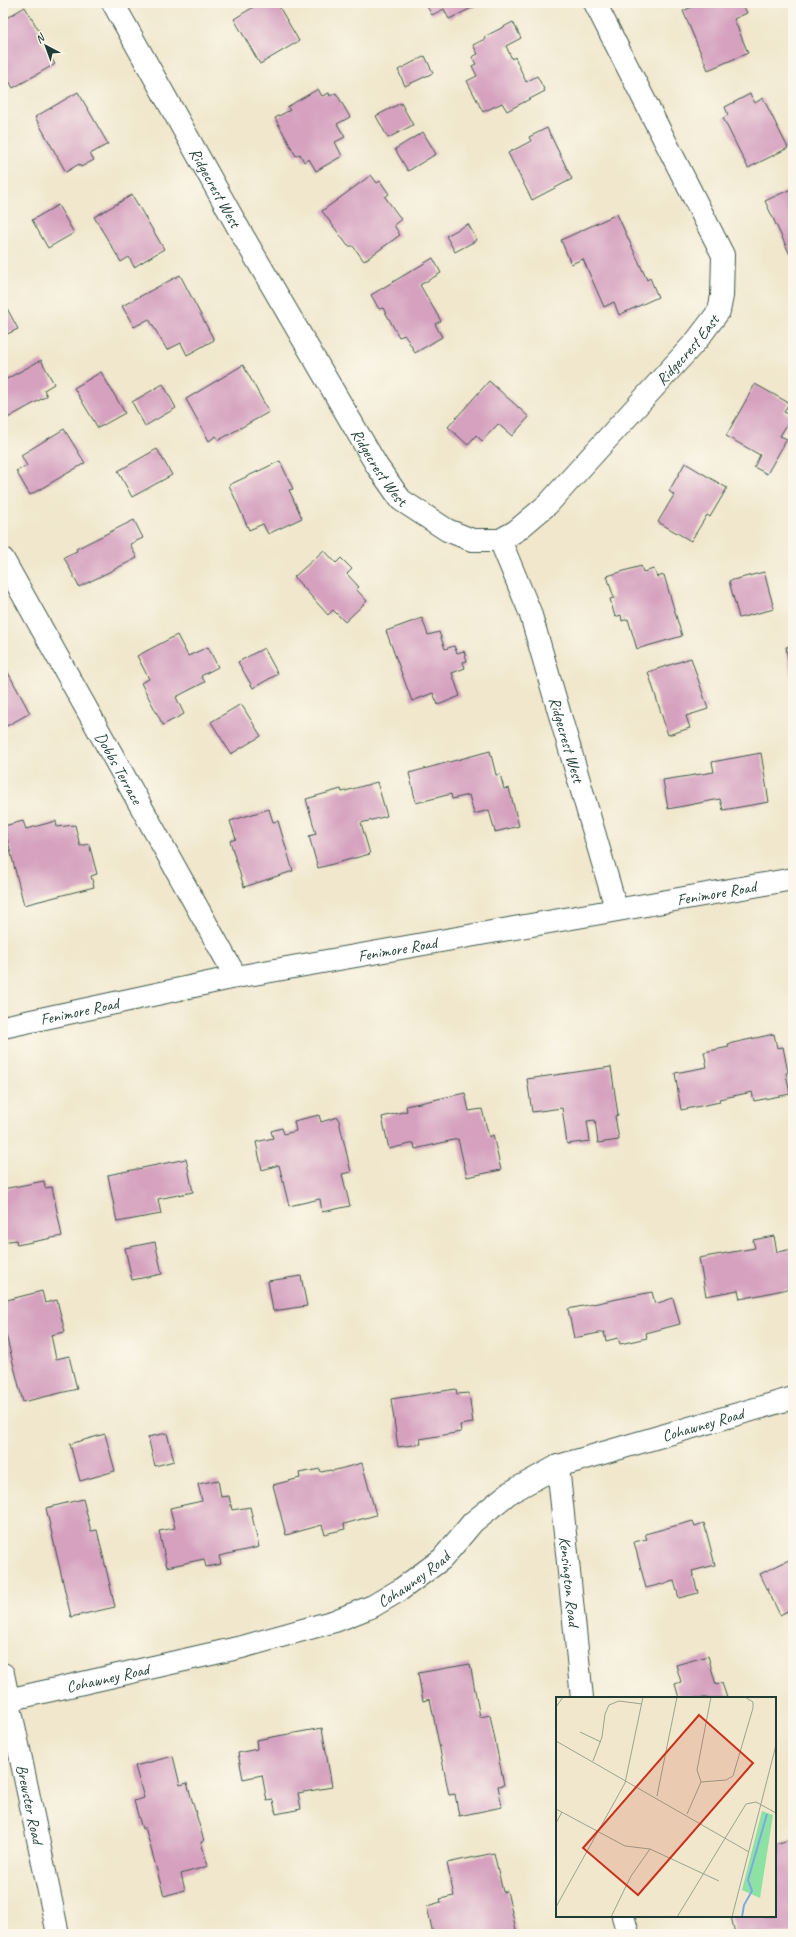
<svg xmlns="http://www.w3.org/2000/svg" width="796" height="1937" viewBox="0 0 796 1937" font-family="Caveat,sans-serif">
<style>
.building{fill:#d5a1bf}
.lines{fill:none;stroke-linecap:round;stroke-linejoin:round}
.minor-casing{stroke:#3e564b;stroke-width:24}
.major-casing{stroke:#3e564b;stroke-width:24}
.minor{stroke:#fff;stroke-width:22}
.major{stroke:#fff;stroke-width:22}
.labels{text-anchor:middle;stroke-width:3;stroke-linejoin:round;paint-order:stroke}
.street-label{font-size:16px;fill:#1f3d34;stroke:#fbf7ec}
.inset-river{fill:none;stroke:#7aa9e4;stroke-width:2}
.inset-road{fill:none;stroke:#9ca38f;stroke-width:1}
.view{fill:#c8321e;fill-opacity:0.15;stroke:#c8321e;stroke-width:2}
.inset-edge{fill:none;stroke:#1f3d34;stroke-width:2}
</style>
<rect width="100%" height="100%" fill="#fbf7ec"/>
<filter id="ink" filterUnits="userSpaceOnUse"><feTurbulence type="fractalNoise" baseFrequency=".025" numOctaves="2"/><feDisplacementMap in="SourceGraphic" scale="8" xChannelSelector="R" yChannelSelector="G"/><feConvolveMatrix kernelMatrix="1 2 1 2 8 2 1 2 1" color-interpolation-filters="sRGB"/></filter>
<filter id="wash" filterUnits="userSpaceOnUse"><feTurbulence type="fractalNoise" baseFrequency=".012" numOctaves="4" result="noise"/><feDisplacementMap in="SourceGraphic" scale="16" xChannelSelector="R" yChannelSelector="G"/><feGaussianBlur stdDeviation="0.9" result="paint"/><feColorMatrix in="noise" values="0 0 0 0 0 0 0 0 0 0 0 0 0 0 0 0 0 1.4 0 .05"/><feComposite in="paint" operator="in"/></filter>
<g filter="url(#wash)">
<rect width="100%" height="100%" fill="#f0e7cc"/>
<g id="blocks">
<!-- building -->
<path class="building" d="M260 3H277L299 41 260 64 234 19Z
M425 3H482L449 19 444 9 432 15Z
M701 3H742L747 13 734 19 748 53 708 70 683 11Z
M25 7 43 38 40 40 55 64 13 88 3 70V20Z
M513 22 521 38 506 46 512 59 515 57 526 82 537 76 545 91 507 111 502 103 483 112 467 81 477 76 472 66 476 64 472 57 478 54 473 45 485 39 484 37Z
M425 56 433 73 405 86 398 70Z
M318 89 322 96 329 93 330 96 336 93 350 117 337 124 345 137 335 142 342 156 316 171 309 159 304 162 300 154 296 156 275 118 290 110 287 107Z
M78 92 108 144 90 154 94 160 81 167 79 164 66 172 35 117Z
M750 94 755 103 763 98 788 148 748 168 723 118 728 115 725 107Z
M401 103 413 125 388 138 376 116Z
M547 128 572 179 532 200 508 153 531 141 529 137Z
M423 132 436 154 408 171 395 149Z
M371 175 377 183 380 181 389 194 385 197 401 219 394 225 400 235 364 261 353 246H348L322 211Z
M793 188V261L765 201Z
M132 195 164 249 134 267 129 257 121 262 94 217Z
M58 205 74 233 48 248 32 220Z
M617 214 647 280 650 278 658 297 619 315 614 302 604 307 583 259 571 264 561 240Z
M468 224 477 240 455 252 446 236Z
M433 258 441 273 420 285 441 321 435 324 442 337 415 353 405 335 399 337 383 308 379 309 371 295Z
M180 275 214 340 187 355 181 343 167 350 149 319 134 327 122 306Z
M3 301 18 329 3 336Z
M41 360 54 384 44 390 47 396 4 420 3 381Z
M243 365 269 412 219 440 216 436 209 441 186 399Z
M101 372 125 413 98 428 74 388Z
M489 381 529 417 512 436 498 424 482 441 476 435 468 445 448 427Z
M163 384 176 408 145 426 132 402Z
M755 384 789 403 784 412 792 416 780 436 787 439 767 474 754 467 760 455 726 436Z
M64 429 85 463 30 495 16 471 27 466 21 455Z
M157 449 172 475 132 497 118 471Z
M280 461 293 489 289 490 302 518 268 534 263 524 249 530 229 485Z
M685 463 727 488 710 517 707 515 691 541 658 522 674 495 669 491Z
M134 520 143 538 130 544 137 558 79 587 64 557 77 551 76 549Z
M324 550 336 563 341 558 352 569 347 574 359 587 356 589 367 601 345 622 333 610 328 615 294 577Z
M641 566 643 572 654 569 657 577 664 575 682 636 637 649 628 619 622 621 621 615 615 617 610 599 614 598 607 576Z
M764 572 774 609 739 618 729 581Z
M422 618 428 635 439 632 445 649 454 646 457 653 464 651 467 661 463 662 465 668 452 673 460 696 438 705 433 693 412 701 386 631Z
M177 635 188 656 208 647 218 667 201 676 205 682 176 697 184 714 163 725 141 683 149 679 137 656Z
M793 646V683H792L786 647Z
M264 648 278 674 253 688 238 662Z
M691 658 708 709 686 716 690 728 668 735 648 672Z
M5 667 30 713 3 728V668Z
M241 704 261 736 231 754 211 722Z
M490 751 496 775 500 774 504 789 509 788 519 826 495 832 489 810 474 814 469 795 452 799 451 794 416 803 409 773Z
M761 753 769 802 723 810 720 799 668 809 663 780 714 772 712 762Z
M377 782 387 816 361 823 370 854 318 868 309 836 316 834 306 799 341 789 342 792Z
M269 809 273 822 278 821 293 871 244 887 230 841 236 839 230 821Z
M23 821 26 829 56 821 57 827 75 825 80 846 89 844 97 874 91 876 94 887 24 905 4 826Z
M774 1034 777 1048 783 1047 788 1072 786 1073 790 1094 754 1101 752 1092 719 1099 720 1102 681 1110 675 1073 707 1067 704 1052 729 1047 728 1044Z
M611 1067 618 1115 615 1116 619 1140 598 1143 595 1120 587 1121 590 1141 567 1144 562 1108 532 1112 527 1079Z
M465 1093 469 1111 482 1109 489 1137 493 1135 501 1170 467 1177 458 1139 415 1149 414 1143 389 1149 382 1117 407 1111 406 1106Z
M319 1115 321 1122 338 1117 351 1172 342 1174 350 1206 322 1212 320 1199 289 1206 279 1165 262 1170 256 1142 273 1138 271 1131 282 1128 284 1134 296 1131 294 1121Z
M186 1159 193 1192 158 1199 161 1214 117 1222 108 1175Z
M44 1181 45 1188 52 1187 62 1236 17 1245 16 1240 3 1242V1189Z
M774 1236 777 1252 793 1249V1288L740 1299 738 1290 706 1296 699 1258 755 1248 753 1240Z
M155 1242 162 1274 132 1280 125 1248Z
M301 1276 307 1306 273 1311 268 1281Z
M42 1291 45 1303 57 1300 65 1332 51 1335 56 1359 69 1356 77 1389 23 1402 3 1323V1301Z
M652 1292 655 1304 673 1298 680 1324 646 1333 647 1338 620 1344 618 1338 606 1341 604 1332 574 1338 568 1309Z
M456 1389 457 1394 469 1393 473 1423 460 1425 461 1432 420 1439 421 1444 398 1447 391 1399Z
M167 1433 174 1461 155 1466 148 1437Z
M105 1434 115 1471 80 1481 70 1444Z
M362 1463 376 1515 344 1524 345 1529 325 1534 322 1525 286 1535 273 1485 300 1478 299 1473 320 1469 321 1472 331 1470 332 1471Z
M218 1480 221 1497 229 1496 232 1510 250 1507 259 1547 219 1556 221 1564 206 1567 204 1559 167 1567 159 1531 175 1528 170 1508 202 1501 198 1484Z
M83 1499 91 1531 97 1530 115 1607 71 1617 46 1508Z
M693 1521 695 1526 704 1523 715 1565 692 1571 698 1593 679 1598 674 1581 646 1588 634 1542 647 1539 645 1534Z
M793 1554V1608L780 1615 760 1574 791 1559 789 1556Z
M708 1656 716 1685 722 1683 727 1698H679L675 1684 681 1682 676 1665Z
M470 1664 480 1717 490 1715 504 1785 498 1786 502 1807 459 1816 455 1794 449 1795 430 1699 423 1701 418 1673Z
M322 1728 332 1787 298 1793 301 1809 276 1814 273 1800 267 1801 262 1775 243 1779 238 1753 257 1749 256 1740Z
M173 1756 180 1785 187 1783 204 1841 201 1842 208 1866 181 1874 185 1890 164 1896 145 1827 142 1829 134 1801 144 1798 135 1766Z
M793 1839V1934H735L731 1916H775V1844Z
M494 1853 503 1892 507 1891 517 1934H433L427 1906 441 1902 440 1899 454 1896 447 1863Z"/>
</g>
</g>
<g filter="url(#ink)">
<use href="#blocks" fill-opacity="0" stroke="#3e564b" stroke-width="1"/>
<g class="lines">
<!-- minor casing -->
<g class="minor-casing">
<g id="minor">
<path id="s1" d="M113 3 240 231 377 466 401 500 447 530 472 540H500"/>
<path id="s2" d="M500 540 516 531 548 504 697 340 719 311 722 296 723 255 595 3"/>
<path id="s3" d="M500 540 530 612 616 908"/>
<path id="s4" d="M3 559 236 977"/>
<path id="s5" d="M558 1466 582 1698"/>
<path id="s6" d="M3 1674 58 1934"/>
<path id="s7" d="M3 1701 242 1647 335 1621 373 1606 400 1590 442 1559 473 1522 509 1493 558 1466 793 1398"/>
<path d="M623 1916 628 1934"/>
</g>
</g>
<!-- major casing -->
<g class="major-casing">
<g id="major">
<path id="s8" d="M3 1027 236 977 793 879"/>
</g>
</g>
<!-- minor -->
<use href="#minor" class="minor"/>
<!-- major -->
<use href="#major" class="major"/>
</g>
</g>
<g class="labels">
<!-- street labels -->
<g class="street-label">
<text dy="6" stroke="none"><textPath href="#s1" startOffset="211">Ridgecrest West</textPath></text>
<text dy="6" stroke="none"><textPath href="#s2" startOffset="268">Ridgecrest East</textPath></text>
<text dy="6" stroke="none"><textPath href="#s1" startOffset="535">Ridgecrest West</textPath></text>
<text dy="6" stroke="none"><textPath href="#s3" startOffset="211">Ridgecrest West</textPath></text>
<text dy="6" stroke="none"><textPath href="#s4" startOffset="239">Dobbs Terrace</textPath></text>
<text dy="6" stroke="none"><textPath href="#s8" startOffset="726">Fenimore Road</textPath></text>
<text dy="6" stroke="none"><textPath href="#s8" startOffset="402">Fenimore Road</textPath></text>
<text dy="6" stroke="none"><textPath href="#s8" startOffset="78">Fenimore Road</textPath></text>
<text dy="6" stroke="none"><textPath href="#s7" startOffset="767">Cohawney Road</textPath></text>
<text dy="6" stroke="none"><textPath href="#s7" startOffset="431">Cohawney Road</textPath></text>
<text dy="6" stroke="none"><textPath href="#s5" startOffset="116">Kensington Road</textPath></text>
<text dy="6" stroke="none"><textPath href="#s7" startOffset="107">Cohawney Road</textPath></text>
<text dy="6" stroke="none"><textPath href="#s6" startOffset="133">Brewster Road</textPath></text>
</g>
</g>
<!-- overview -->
<g transform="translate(556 1697)">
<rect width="220" height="220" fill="#f0e7cc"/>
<path d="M206 114 217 118 204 201 186 193Z" fill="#8ce1a3"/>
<path class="inset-river" d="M186 220 188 208 196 194 192 183 211 117"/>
<path class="inset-road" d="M0 10 7 0M24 35 45 45M0 44 193 155M37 64 46 40 49 17 53 8 63 4 86 7M145 85 170 83 177 79 197 11V5L189 0M145 85 141 73 155 0M101 99 121 0M0 112 69 149 94 152 163 184M131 117 145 85M0 126 6 115M0 210 69 86 87 0M55 220 75 179 94 152M121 220 190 107 200 105 220 116M176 220 220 48"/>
<path class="view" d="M143 18 197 66 82 198 27 151Z"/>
<rect width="220" height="220" class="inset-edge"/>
</g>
<!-- margin -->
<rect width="796" height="1937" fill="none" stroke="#fbf7ec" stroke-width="16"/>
<!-- north arrow -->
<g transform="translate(46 46) rotate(319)" stroke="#fbf7ec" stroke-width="3" paint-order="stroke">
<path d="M0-3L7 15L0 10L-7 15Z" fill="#1f3d34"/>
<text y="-6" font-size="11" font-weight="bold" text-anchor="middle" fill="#1f3d34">N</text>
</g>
</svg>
